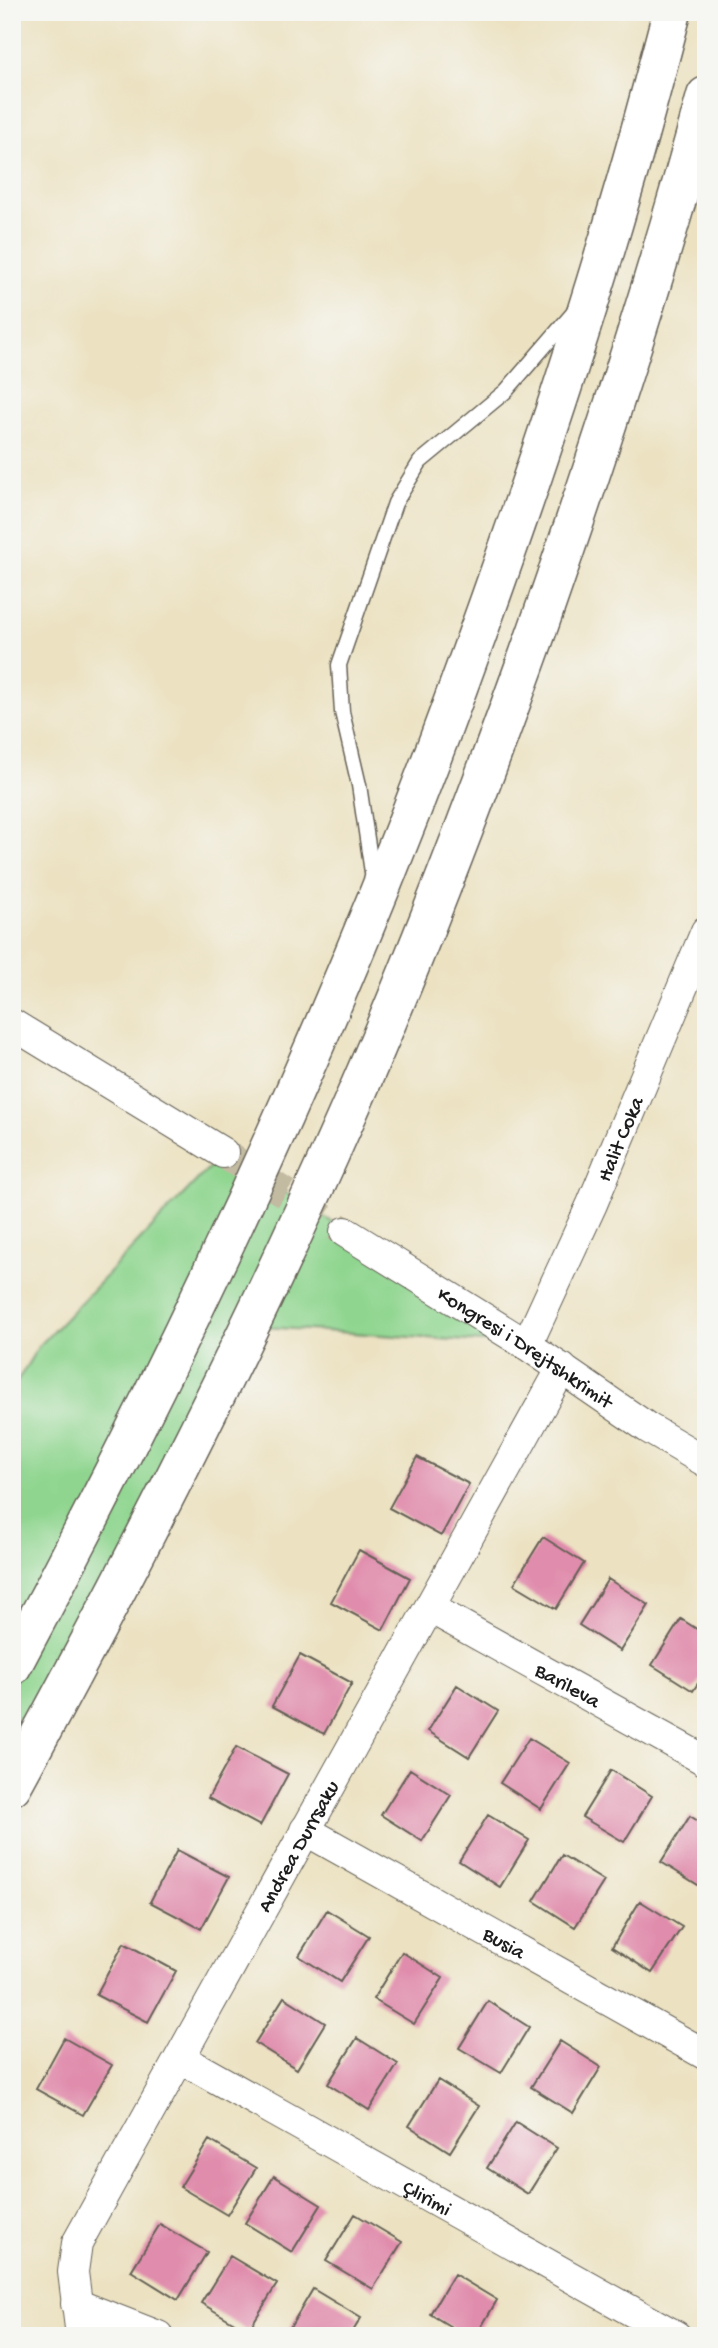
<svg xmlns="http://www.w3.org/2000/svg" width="718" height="2348" viewBox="0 0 718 2348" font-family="'Gochi Hand',sans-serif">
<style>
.green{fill:#8fd58f;stroke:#567856;stroke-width:2}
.building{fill:#e08cac}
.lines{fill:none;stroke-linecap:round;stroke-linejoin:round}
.street-tunnel{stroke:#c2baa1;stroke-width:30;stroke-dasharray:30 15;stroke-linecap:butt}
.lane-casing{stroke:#656156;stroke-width:17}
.street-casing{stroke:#656156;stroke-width:32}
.highway-casing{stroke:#656156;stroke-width:41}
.lane{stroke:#fff;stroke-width:14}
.street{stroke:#fff;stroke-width:30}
.highway{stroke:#fff;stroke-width:38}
.labels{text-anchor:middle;stroke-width:6;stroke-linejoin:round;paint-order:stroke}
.street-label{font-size:21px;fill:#1c1c1c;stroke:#f6f6f2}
</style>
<rect width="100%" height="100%" fill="#f6f6f2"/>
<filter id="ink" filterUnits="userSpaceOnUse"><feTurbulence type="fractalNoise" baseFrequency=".0143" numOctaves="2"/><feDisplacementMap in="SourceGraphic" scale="14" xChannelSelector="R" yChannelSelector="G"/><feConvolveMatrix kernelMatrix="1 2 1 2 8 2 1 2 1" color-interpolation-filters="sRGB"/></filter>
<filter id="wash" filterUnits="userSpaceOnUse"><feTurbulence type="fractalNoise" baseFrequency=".00686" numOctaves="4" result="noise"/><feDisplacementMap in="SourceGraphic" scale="28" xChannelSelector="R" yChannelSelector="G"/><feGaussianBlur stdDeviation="1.57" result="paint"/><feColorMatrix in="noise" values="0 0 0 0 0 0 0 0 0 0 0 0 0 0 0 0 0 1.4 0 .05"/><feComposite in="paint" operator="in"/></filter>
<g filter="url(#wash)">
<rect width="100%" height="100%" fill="#ece2c2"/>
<!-- green -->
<path class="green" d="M223 1153 527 1345 250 1326 12 1786V1390L38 1347Z"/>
<g id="blocks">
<!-- building -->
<path class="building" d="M417 1457 469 1484 441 1536 389 1508Z
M543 1537 584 1563 556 1609 514 1584Z
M359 1550 410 1578 383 1630 331 1602Z
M608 1579 649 1605 620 1651 579 1625Z
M681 1619 706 1635V1671L693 1691 652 1665Z
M300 1655 352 1683 324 1734 272 1706Z
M457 1685 498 1711 469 1757 428 1731Z
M529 1738 570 1763 541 1809 500 1783Z
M236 1747 288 1774 260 1826 208 1798Z
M410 1769 451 1795 422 1841 381 1815Z
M611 1770 652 1796 624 1842 582 1817Z
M488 1815 529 1840 500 1887 459 1861Z
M690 1816 706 1826V1883L703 1888 661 1862Z
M177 1850 229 1877 201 1929 150 1902Z
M562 1855 604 1881 575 1927 534 1901Z
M640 1901 682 1927 652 1973 612 1947Z
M327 1910 369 1936 340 1982 299 1956Z
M124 1943 176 1971 148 2022 96 1995Z
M402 1952 443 1978 414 2024 373 1999Z
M284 1997 325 2023 297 2069 255 2043Z
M488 2001 529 2027 501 2073 459 2048Z
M64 2038 112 2065 83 2115 36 2089Z
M357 2038 398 2064 369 2110 328 2084Z
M560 2041 601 2067 573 2113 531 2087Z
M438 2080 479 2106 450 2152 409 2126Z
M516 2122 557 2148 528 2194 487 2168Z
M209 2140 256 2168 227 2215 180 2187Z
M274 2176 321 2205 292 2252 245 2223Z
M355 2214 402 2242 373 2289 326 2261Z
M160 2224 207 2252 178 2300 131 2271Z
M230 2256 277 2284 248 2331 201 2303Z
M454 2274 497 2300 476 2336H466L430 2314Z
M313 2289 361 2318 350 2336H285Z"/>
</g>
</g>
<g filter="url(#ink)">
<use href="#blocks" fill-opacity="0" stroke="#656156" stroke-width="2"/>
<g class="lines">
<!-- street-tunnel -->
<path class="street-tunnel" d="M223 1153 345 1232"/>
<!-- lane casing -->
<g class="lane-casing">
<path id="lane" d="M373 879 359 785 342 712 339 665 395 503 420 462 506 391 574 312"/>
</g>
<!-- street casing -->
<g class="street-casing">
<g id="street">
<path d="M12 1024 223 1153"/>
<path id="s1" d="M345 1232 527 1345 648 1428 706 1462"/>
<path id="s2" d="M527 1345 592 1204 706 931"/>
<path id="s3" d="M430 1608 706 1761"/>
<path id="s4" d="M305 1830 706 2055"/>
<path id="s5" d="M180 2058 676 2336"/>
<path d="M76 2304 158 2336"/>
<path id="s6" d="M81 2336 73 2272 77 2243 562 1368"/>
</g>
</g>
<!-- highway casing -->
<g class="highway-casing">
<path id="highway" d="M12 1666C179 1356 330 1035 452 704 514 536 572 366 622 194 640 134 656 73 672 12
M12 1786C131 1568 245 1347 345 1120 416 960 478 796 537 631 599 454 657 277 706 96"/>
</g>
<!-- lane -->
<use href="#lane" class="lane"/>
<!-- street -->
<use href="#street" class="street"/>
<!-- highway -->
<use href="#highway" class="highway"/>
</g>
</g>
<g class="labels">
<!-- street labels -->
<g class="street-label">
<text dy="7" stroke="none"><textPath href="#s2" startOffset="226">Halit Coka</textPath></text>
<text dy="7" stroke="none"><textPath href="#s1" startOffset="214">Kongresi i Drejtshkrimit</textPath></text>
<text dy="7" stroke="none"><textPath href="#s3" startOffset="158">Barileva</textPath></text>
<text dy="7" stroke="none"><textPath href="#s6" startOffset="548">Andrea Durrsaku</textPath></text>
<text dy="7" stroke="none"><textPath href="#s4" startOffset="229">Busia</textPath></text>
<text dy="7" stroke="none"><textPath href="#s5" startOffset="284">Çlirimi</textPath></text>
</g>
</g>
<!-- margin -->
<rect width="718" height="2348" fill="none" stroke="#f6f6f2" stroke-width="42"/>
</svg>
